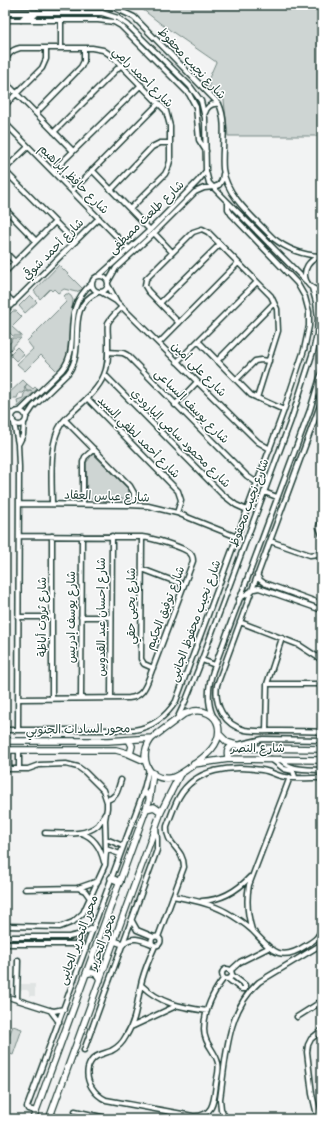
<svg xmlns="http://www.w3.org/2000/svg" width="327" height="1124" viewBox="0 0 327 1124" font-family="'Gochi Hand','Playpen Sans Arabic',sans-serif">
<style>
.built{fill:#e0e4e3}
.green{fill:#ced5d3;stroke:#768984}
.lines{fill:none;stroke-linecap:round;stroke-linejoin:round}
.minor-casing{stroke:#1f3d34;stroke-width:7}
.major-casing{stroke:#1f3d34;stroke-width:8}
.minor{stroke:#fff;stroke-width:4}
.major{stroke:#fff;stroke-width:5.5}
.labels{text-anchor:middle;stroke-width:3;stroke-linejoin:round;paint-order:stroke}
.street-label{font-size:12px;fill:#1f3d34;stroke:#fff}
</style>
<rect width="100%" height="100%" fill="#f2f3f3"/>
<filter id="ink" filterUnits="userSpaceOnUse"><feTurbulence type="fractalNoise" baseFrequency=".025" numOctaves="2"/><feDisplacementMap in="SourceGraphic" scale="8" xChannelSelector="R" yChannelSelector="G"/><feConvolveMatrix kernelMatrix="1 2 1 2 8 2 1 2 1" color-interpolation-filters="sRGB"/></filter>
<g filter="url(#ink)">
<!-- built -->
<path class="built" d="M19 984H35V996H29V992L27 990H19Z"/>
<!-- green -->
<path class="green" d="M137 5H322V136H228L224 100 209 86V78L216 62 161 24Z
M59 265 83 289 76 292 64 289 58 293 54 289 52 291 50 289 40 299 34 291Z
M68 294 71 296 73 300 67 354 65 362 57 371 41 355 25 371 17 364 33 349 27 341 66 302 64 296 66 294Z
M30 295 37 302 25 313 19 306Z
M13 311H16L22 317 12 327 22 336H13L7 330V317Z
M12 338H21L8 352V344L11 342Z
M17 347 24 354 16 361 11 356V353Z
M23 380 27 384 24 387 25 391 23 393H19L17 398H13L11 400 6 396Z
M27 384 33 389 35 387 37 389 18 407 17 400 23 398 24 394 26 391 29 392 32 391H28L26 390 25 387Z
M93 454 128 489 129 495 126 499H88L87 497 86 463Z
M13 1026 22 1029 13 1055 5 1052V1046Z"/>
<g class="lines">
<!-- minor casing -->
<g class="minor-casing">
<path id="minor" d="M5 5 102 6 115 8 134 17 219 104C228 124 221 148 223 169 226 196 255 219 273 238 288 250 302 255 320 256
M5 13H102L118 18 128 25 190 86 201 101 205 118 206 171 209 183 307 282
M5 20H98L114 22 121 26 189 94 196 107 199 140 206 151
M21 20 25 16H34L37 13
M61 48V20
M5 64C6 55 11 50 20 48H92L103 50 112 56 166 111 170 126V161L168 168 165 174 130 209
M5 74 9 86 73 151
M5 105 42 68 46 59V48
M36 113 81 67 84 61V48
M205 113C207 106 212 103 219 104
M5 123 128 248
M54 132 121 65
M5 169 28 147
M92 170 150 230
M5 171 75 242
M53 171 141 85
M111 190 152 147 160 143H170
M72 191 159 103
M5 209 36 241
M154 233 172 252
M5 252 15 262
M318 257C299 265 301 289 322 291
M5 272 55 222
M99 276 150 230 198 181 206 171
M92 284a8 8 0 1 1 16 0a8 8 0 1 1-16 0Z
M108 282 116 268 154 233 195 192 204 188 214 187 219 185 222 180 223 174
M108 285 116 300
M101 292 116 301 258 442 270 449
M5 294 14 303
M160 303 220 244
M5 311 99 218
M179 323 148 291 145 286 146 279 193 232 202 229 208 232 271 296 277 309 278 331 257 398
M198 341 251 395 284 410
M159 343 238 263
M108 352 123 353 127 355 247 476 257 483
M217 361 274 303
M177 362 257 282
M105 375 222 494 236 505 247 510
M236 380 255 361 261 360 269 361
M87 398 178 491 181 500 177 513
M322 400 217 685C214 705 224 725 245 730 256 732 268 731 279 731 293 731 308 731 322 732
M175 405 197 382
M21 410 62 370C83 344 58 313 92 283
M12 418a7 7 0 1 1 14 0a7 7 0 1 1-14 0Z
M5 414 14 413
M27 416 33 407 68 373C88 347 62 309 98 292
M5 420H13
M65 420 130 486 134 493 133 505
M14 423 18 444 19 467 18 730
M19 443 23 435 24 423
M264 492 277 497
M19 504 129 505 148 506 177 513 237 537
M52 504C52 481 48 442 62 423 75 407 96 395 104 375 109 364 108 351 108 339 108 334 107 328 108 323 111 317 117 312 122 307
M83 504V462L85 457 94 449
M322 516 319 527 322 535
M142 537 141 659 144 664 153 668
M270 541 310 555 318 554 322 549
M142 569 184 585
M257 575 260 580 264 583 322 604
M239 599 254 589 259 588 322 610
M18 617H52
M81 617H111
M240 622 299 645 322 660
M202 660 215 665
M267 684H322
M81 698 82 536
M111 698 112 536
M18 699 129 698C141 697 145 689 149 678L193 561C193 558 192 555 190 553 183 547 152 538 142 537L19 536
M52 699V536
M213 716C207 702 208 686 213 671L310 410 322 371
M178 717 186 700 198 670 291 420 313 352 317 334 318 318 316 302 312 288
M5 730H134C153 727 166 717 176 701L284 410 304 350 309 326V312L305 297 297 283 231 214 228 209V203
M266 731 267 684 282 638
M237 745 263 739 322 740
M271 759 284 769 293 771 295 777
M281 759C288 771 309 769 322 770
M5 769H28L39 765 66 764 78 767 85 772 103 790 107 802V808L105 820 106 852 105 865 83 913 73 922 60 927 5 926
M9 769V750
M19 769V750
M107 800C118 796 117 791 121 780
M45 833C61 833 85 837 98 825 101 821 103 818 105 814
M81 833C94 837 101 849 104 862
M106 839 123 846
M106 849 120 854
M78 888 85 891 90 898
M25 889 78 888 98 881
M173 896C191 900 210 903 226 912 235 917 244 923 252 930 270 948 278 964 305 946 315 940 320 937 322 926
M202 901C221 900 237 891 250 877
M132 921 137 930 154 937
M252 930C247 914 246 901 249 885L290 777
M151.5 941a4.5 4.5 0 1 1 9 0a4.5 4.5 0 1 1-9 0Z
M5 937H69L82 934 94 927
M158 937 184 867C184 848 165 845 167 826 171 816 174 806 179 797 195 768 232 765 262 770 270 771 277 776 285 777 297 779 310 778 322 778
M5 944H75L86 949
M123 944C132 935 142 940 152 944
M79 945 82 934
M155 946C150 957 145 969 142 980 137 999 137 1019 126 1036 123 1042 117 1048 111 1051 100 1055 92 1055 88 1068 85 1082 95 1095 106 1100L193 1116C214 1117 214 1100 216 1084 217 1077 220 1069 218 1063 215 1050 204 1044 204 1029 204 1011 213 992 224 978
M222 974a5 5 0 1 1 10 0a5 5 0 1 1-10 0Z
M230 971 240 962 268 948
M228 979 241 989H245V985L232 975
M141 985C161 1004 180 1007 207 1011
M5 996 49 1010 54 1011 64 1009
M17 1000 18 960
M50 1010 59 1022
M297 1017 316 1005 322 1000
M131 1027 176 1006
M84 1050 157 850V839L156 827
M36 1111 28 1109 27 1107 143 793 149 769
M75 1111 110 1119
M226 1119 221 1109 220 1099C226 1059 226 1011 259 982L322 944
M318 1119 312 1094 307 1052 308 1045 311 1039 322 1030"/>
</g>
<!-- major casing -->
<g class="major-casing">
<path id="major" d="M194 711C204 710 215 714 218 725 223 745 203 758 189 768 183 772 177 777 170 778 146 781 138 754 152 738L184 714Z
M219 734 227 742 246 748 322 749
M129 740 132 746 130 754
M5 741H108L152 738
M5 750H116L127 753 145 761
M229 759C226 753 227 748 234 745
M194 764 229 759 322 760
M143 793 150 796
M146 809 154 807 161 812
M111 878 120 882
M114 941 123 944
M92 958 96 966H105
M86 974C92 971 98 973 100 980
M33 1119 149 801 153 773
M49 1119 161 812 180 774"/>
</g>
<!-- minor -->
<use href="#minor" class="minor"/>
<!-- major -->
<use href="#major" class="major"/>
</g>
</g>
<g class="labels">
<!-- street labels -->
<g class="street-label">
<text transform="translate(192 63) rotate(47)" y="4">شارع نجيب محفوظ</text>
<text transform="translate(143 77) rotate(45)" y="4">شارع أحمد رامي</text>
<text transform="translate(74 179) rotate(45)" y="4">شارع حافظ إبراهيم</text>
<text transform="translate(146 217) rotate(-44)" y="4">شارع طلعت مصطفى</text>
<text transform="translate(53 249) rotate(-45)" y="4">شارع أحمد شوقي</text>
<text transform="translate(199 369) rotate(45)" y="4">شارع على أمين</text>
<text transform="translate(192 406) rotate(45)" y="4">شارع يوسف السباعى</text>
<text transform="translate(139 437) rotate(45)" y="4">شارع أحمد لطفي السيد</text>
<text transform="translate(181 438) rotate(45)" y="4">شارع محمود سامي البارودي</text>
<text transform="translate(107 496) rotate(2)" y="4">شارع عباس العقاد</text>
<text transform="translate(249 503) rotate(-70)" y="4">شارع نجيب محفوظ</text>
<text transform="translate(131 606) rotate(-90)" y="4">شارع يحيى حقي</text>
<text transform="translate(165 608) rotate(-69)" y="4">شارع توفيق الحكيم</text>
<text transform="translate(42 617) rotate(-90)" y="4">شارع ثروت أباظة</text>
<text transform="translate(71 617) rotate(-90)" y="4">شارع يوسف إدريس</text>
<text transform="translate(101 617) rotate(-90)" y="4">شارع إحسان عبد القدوس</text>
<text transform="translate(195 621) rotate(-70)" y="4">شارع نجيب محفوظ الجانبى</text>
<text transform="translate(78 729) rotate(-1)" y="4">محور السادات الجنوبي</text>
<text x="258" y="752">شارع النصر</text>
<text transform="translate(78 940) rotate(-70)" y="4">محور التحرير الجانبى</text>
<text transform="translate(102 942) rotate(-70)" y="4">محور التحرير</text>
</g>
</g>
<!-- margin -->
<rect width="327" height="1124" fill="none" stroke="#fff" stroke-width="20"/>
<rect x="10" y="10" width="307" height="1104" fill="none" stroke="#1f3d34" stroke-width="1.5" filter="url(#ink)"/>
</svg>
